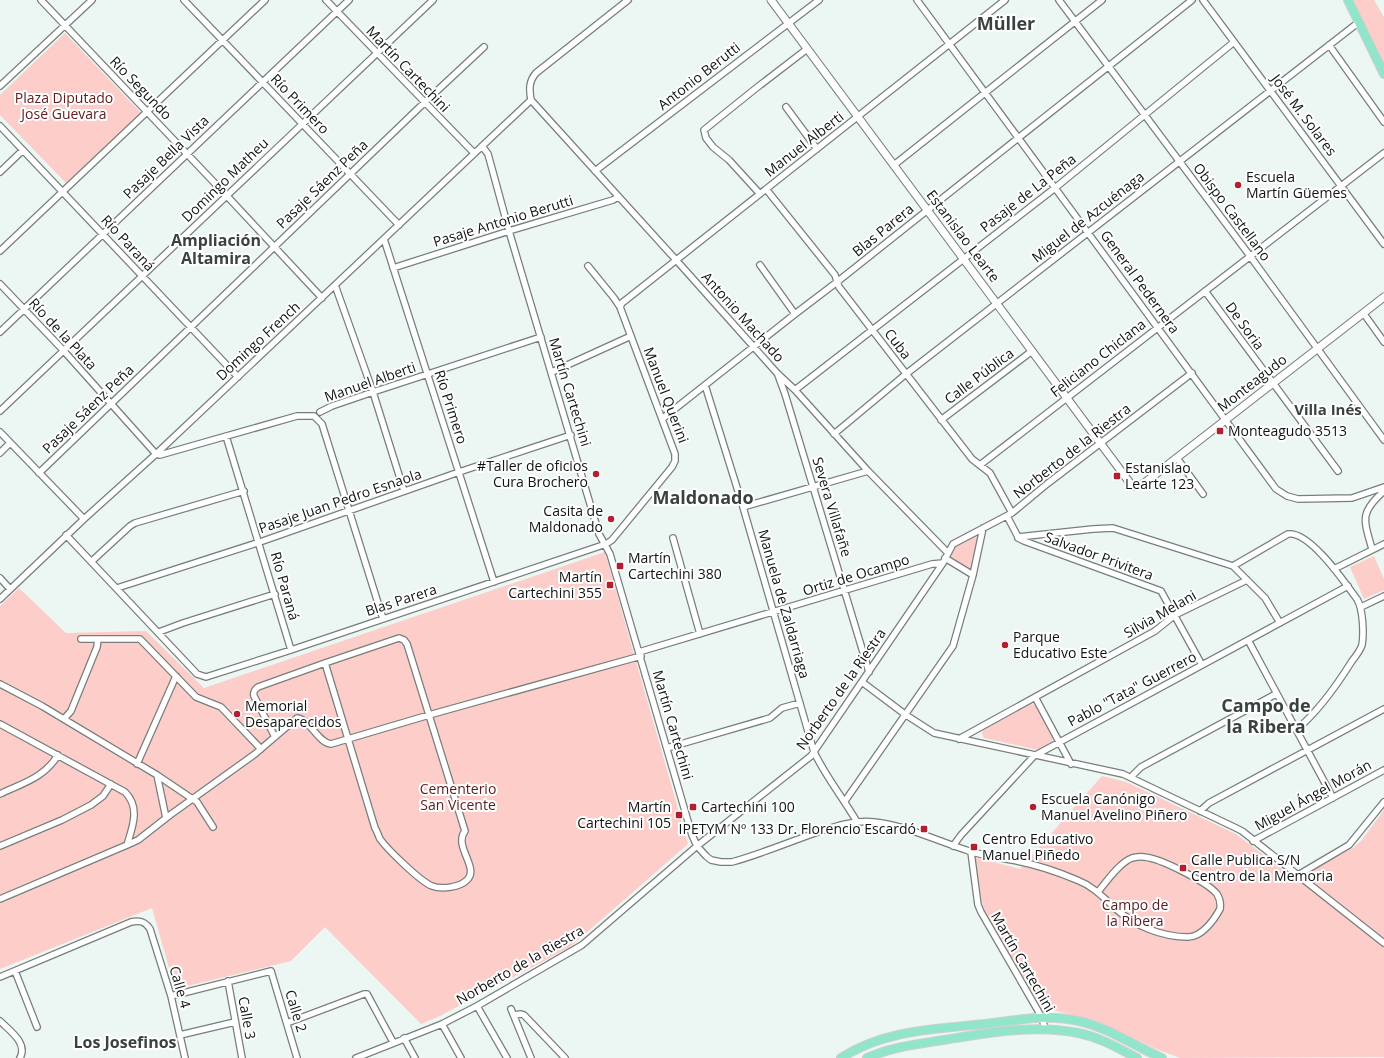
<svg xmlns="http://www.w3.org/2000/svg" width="1384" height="1058" viewBox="0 0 1384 1058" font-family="'Open Sans',sans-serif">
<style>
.green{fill:#fdcdca}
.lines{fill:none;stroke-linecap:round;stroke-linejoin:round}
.minor-casing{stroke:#767f7b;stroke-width:8}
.tertiary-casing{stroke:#767f7b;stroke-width:9}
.primary-casing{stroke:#cfd0d0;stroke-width:10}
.minor{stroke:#fff;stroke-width:5.5}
.tertiary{stroke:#fff;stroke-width:7}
.primary{stroke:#90e5ca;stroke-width:8}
.poi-dot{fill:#b21f2f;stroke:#fff;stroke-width:1.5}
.labels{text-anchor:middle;stroke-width:4;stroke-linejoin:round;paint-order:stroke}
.street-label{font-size:14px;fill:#101412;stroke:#fff}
.park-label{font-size:14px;fill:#5d1b1d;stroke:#fff}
.poi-label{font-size:14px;fill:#101412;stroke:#fff;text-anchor:start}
.neighbourhood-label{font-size:15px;font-weight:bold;fill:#3a423e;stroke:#fff}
.quarter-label{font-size:16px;font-weight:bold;fill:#3a423e;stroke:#fff}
.district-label{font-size:18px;font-weight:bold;fill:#3a423e;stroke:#fff}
</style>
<rect width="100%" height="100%" fill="#ecf6f2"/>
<!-- green -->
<path class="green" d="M1348 0H1374L1384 17V74Z
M65 33 141 113 67 184 0 115V95Z
M981 531 972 573 950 557 956 545Z
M605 552 688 844 570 947 440 1016 421 1024 325 927 291 961 175 989 152 908 0 969V606L19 588 66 633 146 631 204 688Z
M1374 556 1384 579V590L1364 599 1350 567Z
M1031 704 1035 705 1053 737 1052 742 1038 750 984 738 982 734 983 730Z
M1102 776 1126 782 1236 834 1295 879 1353 848 1361 841 1384 810V1057L1180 1058 1156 1049 1099 1022 1041 1007 993 926 983 907 974 857 1020 869Z"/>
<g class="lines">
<!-- minor casing -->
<g class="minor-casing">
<path id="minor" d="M41 0 226 195 322 298
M184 0 399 225
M326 0 474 153
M628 0 536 73C529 81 529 89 531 100L677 261 777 373 795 390 868 471 948 553
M917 0 1276 489 1287 496 1298 499 1352 498 1384 487
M1059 0 1250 256 1384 440
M1203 0 1384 244
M1329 45 1384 122
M0 86 92 0
M786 107 817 149
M0 126 238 377
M482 146 488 154 509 231 599 534 610 554 692 835 697 846 706 856 711 860 721 862H732C761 854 789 842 818 832 836 826 855 820 874 822 905 825 940 842 969 851 985 856 1001 858 1017 861 1037 865 1058 872 1077 880 1093 886 1104 898 1116 909 1135 926 1162 937 1188 937 1202 937 1214 920 1220 909 1221 903 1220 899 1217 894 1207 882 1160 858 1144 857 1140 856 1136 857 1132 858 1120 862 1106 882 1098 892
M894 165 1102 0
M595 171 819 0
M0 172 23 150
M766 189 835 275 839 287 972 459 990 473 1012 513
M760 194 729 160 713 147 706 138 704 130 755 89 807 49
M384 239 494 582
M0 251 265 0
M760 265 795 314
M393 268 509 231 613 200 618 197
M0 284 63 350 156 454 160 455 297 416H314L322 424 383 619
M335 285 373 392 404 491
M1205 291 1338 471
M620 307 622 303 1005 0
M1364 314 1384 342
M0 332 349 0
M552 372 631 336
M778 375 785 394 869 672
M705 385 743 507 814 752C826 777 843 798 857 822
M795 390 1055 188 1234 42
M0 411 433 0
M320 412 332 406 373 392 541 337
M662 419 795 314 837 282 1192 0
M941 420 1032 351
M0 432 84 519
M834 434 906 374 1359 22
M226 436 291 650
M0 453 10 443
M1177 458 1203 494
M980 465 1384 153
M39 473 424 103 484 47
M743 507 868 471
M1007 516 1018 537
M66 535 197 674 206 677 291 650 606 544 612 540 672 467 675 461V454L620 307 614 298 588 266
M1018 537 1093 529 1113 528 1233 566 1265 598 1280 623
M673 538 700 634
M1018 538 1024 541 1161 591 1202 665
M1372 549C1364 520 1359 513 1384 491
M945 558 973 575
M92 561 130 526 135 523 244 491
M1233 566 1288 534C1310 531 1345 583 1357 599 1363 609 1364 633 1362 645 1360 651 1356 656 1352 661 1337 685 1318 712 1296 730
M1334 569 1384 544
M0 578 10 589
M117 588 260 542 459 472 571 435
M0 599 84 519 156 454 531 100
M1361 607 1384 596
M159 632 183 623 275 594
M81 639H140L196 697 221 707 261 749
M1248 640 1333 798
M639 652 932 564 943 563
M862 682 906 715 934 733 1123 774 1236 828 1242 831 1384 943
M0 684 42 706 157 775 166 818
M1035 697 1071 764
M64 719 71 711 97 647 98 639
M0 724 125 792C141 808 132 828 127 845L0 899
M275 737 254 696C253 692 254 690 258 687L325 663 399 638 404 640 407 644 465 831C453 846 480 868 467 880 460 887 442 890 432 886 421 882 388 850 380 839 378 835 377 831 375 828L325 663
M959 739 1155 631 1175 615 1247 580
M667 748 770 718 782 708 800 703
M137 764 176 676
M157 775 197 802 213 827
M1131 777 1141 767 1276 694
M0 794C23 783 44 778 58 755
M845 801 953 646 973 575 983 528
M1200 811 1209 803 1384 709
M1253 841 1384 770
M127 845 138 840 170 815 255 754 297 718C310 719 318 743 331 744L429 715 641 656
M0 846 62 820 91 805 103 796 111 784
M953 846 961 835 1034 756 1348 586
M971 852 978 905 981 912 1037 1009 1042 1018 1045 1029
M1298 875 1349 845 1384 802
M15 971 37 1027
M0 977 131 922C139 920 145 921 150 929L171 996 185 1058
M228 981 242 1058
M171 996 271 971 297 1058
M477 1006 507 1058
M511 1009 531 1058
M514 1015 521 1014 524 1015 565 1058
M0 1021C10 1031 28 1043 20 1058
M287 1023 364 994H367L393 1042
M442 1024 461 1058
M180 1035 235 1022
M404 1038 415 1058
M356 1058 442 1024 477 1006 582 945 697 846 811 756 943 563 953 544 1012 513 1047 484 1192 373"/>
</g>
<!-- tertiary casing -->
<g class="tertiary-casing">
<path id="tertiary" d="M771 0 1130 483 1134 486 1143 484 1384 297"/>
</g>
<!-- primary casing -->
<g class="primary-casing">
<path id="primary" d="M1348 0 1384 74
M841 1058C883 1030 936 1029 985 1024 1015 1020 1048 1014 1078 1021 1108 1027 1134 1046 1162 1058
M867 1058C891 1047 918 1044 944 1040 988 1033 1034 1024 1078 1033 1099 1037 1118 1048 1137 1058"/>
</g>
<!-- minor -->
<use href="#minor" class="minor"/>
<!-- tertiary -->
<use href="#tertiary" class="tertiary"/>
<!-- primary -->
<use href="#primary" class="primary"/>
</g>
<!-- markers -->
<g class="poi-dot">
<circle cx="1238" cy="185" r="4"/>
<rect x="1216" y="427" width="8" height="8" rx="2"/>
<circle cx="596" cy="474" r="4"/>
<rect x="1113" y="472" width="8" height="8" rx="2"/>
<circle cx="611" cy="519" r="4"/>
<rect x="616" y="562" width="8" height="8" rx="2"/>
<rect x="606" y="581" width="8" height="8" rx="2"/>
<circle cx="1005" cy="645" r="4"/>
<circle cx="237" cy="714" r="4"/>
<rect x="689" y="803" width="8" height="8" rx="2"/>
<circle cx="1033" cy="807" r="4"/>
<rect x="675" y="811" width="8" height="8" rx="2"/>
<rect x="920" y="825" width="8" height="8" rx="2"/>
<rect x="970" y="843" width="8" height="8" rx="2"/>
<rect x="1179" y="864" width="8" height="8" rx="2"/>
</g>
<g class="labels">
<!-- street labels -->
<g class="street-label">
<text transform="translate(408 69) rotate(46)" y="5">Martín Cartechini</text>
<text transform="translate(699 76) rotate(-38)" y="5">Antonio Berutti</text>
<text transform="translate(141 88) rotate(46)" y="5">Río Segundo</text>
<text transform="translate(300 104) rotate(46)" y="5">Río Primero</text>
<text transform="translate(1304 115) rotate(53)" y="5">José M. Solares</text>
<text transform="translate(804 144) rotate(-38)" y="5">Manuel Alberti</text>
<text transform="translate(166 157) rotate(-44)" y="5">Pasaje Bella Vista</text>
<text transform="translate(225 180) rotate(-44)" y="5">Domingo Matheu</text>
<text transform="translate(322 184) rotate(-44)" y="5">Pasaje Sáenz Peña</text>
<text transform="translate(1028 193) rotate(-38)" y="5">Pasaje de La Peña</text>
<text transform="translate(1232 212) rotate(53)" y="5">Obispo Castellano</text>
<text transform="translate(1088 217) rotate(-38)" y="5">Miguel de Azcuénaga</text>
<text transform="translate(503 221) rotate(-17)" y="5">Pasaje Antonio Berutti</text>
<text transform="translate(883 230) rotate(-39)" y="5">Blas Parera</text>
<text transform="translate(963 236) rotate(53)" y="5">Estanislao Learte</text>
<text transform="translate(128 243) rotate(47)" y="5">Río Paraná</text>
<text transform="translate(1140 282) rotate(54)" y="5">General Pedernera</text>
<text transform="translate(743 317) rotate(48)" y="5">Antonio Machado</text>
<text transform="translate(1245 326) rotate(54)" y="5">De Soria</text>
<text transform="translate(63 334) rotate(47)" y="5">Río de la Plata</text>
<text transform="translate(258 341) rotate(-43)" y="5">Domingo French</text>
<text transform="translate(898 344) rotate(53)" y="5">Cuba</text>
<text transform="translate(1098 358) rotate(-38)" y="5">Feliciano Chiclana</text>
<text transform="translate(979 376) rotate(-37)" y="5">Calle Pública</text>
<text transform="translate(370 382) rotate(-19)" y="5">Manuel Alberti</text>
<text transform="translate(1252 383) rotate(-38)" y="5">Monteagudo</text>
<text transform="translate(570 392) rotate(73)" y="5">Martín Cartechini</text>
<text transform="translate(666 395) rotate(69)" y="5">Manuel Querini</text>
<text transform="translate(451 407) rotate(72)" y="5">Río Primero</text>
<text transform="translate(88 409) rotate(-44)" y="5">Pasaje Sáenz Peña</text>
<text transform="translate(1072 451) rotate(-38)" y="5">Norberto de la Riestra</text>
<text transform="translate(340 501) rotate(-19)" y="5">Pasaje Juan Pedro Esnaola</text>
<text transform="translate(832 507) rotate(73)" y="5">Severa Villafañe</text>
<text transform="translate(1099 556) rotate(20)" y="5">Salvador Privitera</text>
<text transform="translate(856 575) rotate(-17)" y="5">Ortiz de Ocampo</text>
<text transform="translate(285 586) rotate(74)" y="5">Río Paraná</text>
<text transform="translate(401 600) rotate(-18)" y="5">Blas Parera</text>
<text transform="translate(784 604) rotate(74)" y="5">Manuela de Zaldarriaga</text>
<text transform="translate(1160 614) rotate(-30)" y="5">Silvia Melani</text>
<text transform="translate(841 689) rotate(-55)" y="5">Norberto de la Riestra</text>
<text transform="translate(1132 689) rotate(-28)" y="5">Pablo "Tata" Guerrero</text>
<text transform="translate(673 725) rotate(74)" y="5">Martín Cartechini</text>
<text transform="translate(1313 795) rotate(-29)" y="5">Miguel Ángel Morán</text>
<text transform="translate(1023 962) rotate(60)" y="5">Martín Cartechini</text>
<text transform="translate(520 965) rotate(-30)" y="5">Norberto de la Riestra</text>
<text transform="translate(180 987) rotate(74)" y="5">Calle 4</text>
<text transform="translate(296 1011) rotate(73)" y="5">Calle 2</text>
<text transform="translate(247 1018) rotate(80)" y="5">Calle 3</text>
</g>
<!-- park labels -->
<g class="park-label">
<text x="64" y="103">Plaza Diputado<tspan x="64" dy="16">José Guevara</tspan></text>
<text x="458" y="794">Cementerio<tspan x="458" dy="16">San Vicente</tspan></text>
<text x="1135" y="910">Campo de<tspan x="1135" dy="16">la Ribera</tspan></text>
</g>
<!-- poi labels -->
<g class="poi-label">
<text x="1246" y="182">Escuela<tspan x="1246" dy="16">Martín Güemes</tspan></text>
<text x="1228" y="436">Monteagudo 3513</text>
<text x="588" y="471" text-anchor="end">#Taller de oficios<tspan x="588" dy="16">Cura Brochero</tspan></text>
<text x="1125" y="473">Estanislao<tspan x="1125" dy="16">Learte 123</tspan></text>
<text x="603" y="516" text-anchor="end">Casita de<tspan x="603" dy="16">Maldonado</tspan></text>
<text x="628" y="563">Martín<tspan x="628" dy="16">Cartechini 380</tspan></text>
<text x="602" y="582" text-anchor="end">Martín<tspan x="602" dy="16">Cartechini 355</tspan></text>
<text x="1013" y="642">Parque<tspan x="1013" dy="16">Educativo Este</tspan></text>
<text x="245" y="711">Memorial<tspan x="245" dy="16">Desaparecidos</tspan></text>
<text x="1041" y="804">Escuela Canónigo<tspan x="1041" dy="16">Manuel Avelino Piñero</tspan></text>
<text x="671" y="812" text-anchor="end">Martín<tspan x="671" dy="16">Cartechini 105</tspan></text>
<text x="701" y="812">Cartechini 100</text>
<text x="916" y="834" text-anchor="end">IPETYM Nº 133 Dr. Florencio Escardó</text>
<text x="982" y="844">Centro Educativo<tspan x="982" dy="16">Manuel Piñedo</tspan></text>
<text x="1191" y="865">Calle Publica S/N<tspan x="1191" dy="16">Centro de la Memoria</tspan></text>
</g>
<!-- neighbourhood labels -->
<g class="neighbourhood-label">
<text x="1328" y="415">Villa Inés</text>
</g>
<!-- quarter labels -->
<g class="quarter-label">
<text x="216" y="246">Ampliación<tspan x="216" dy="18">Altamira</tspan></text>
<text x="125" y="1048">Los Josefinos</text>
</g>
<!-- district labels -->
<g class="district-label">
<text x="1006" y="30">Müller</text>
<text x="703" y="504">Maldonado</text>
<text x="1266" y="712">Campo de<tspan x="1266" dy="21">la Ribera</tspan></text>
</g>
</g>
</svg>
